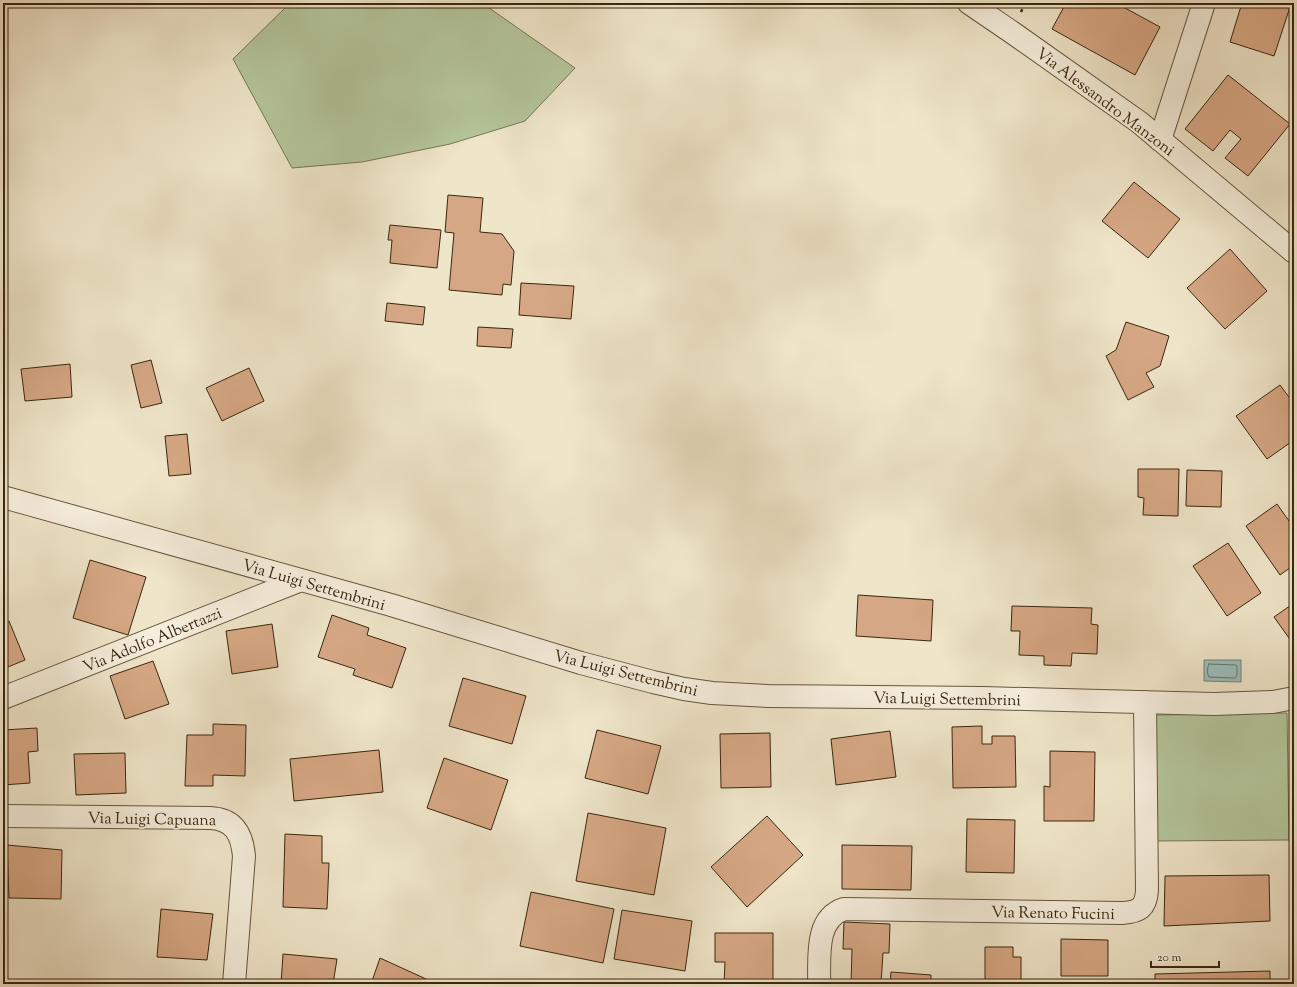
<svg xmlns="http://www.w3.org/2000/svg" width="1297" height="987" viewBox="0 0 1297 987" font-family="'Sorts Mill Goudy',serif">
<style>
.green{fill:#b4c69b;stroke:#777655}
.water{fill:#9bbebc;stroke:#748277}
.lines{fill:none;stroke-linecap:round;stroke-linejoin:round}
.shore{stroke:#6a7266;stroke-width:1}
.building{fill:#d6a784;stroke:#3a270f}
.minor-casing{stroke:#67563e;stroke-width:24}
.path{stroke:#3a270f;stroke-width:2.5;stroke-dasharray:3 2;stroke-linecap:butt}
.minor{stroke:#f5eedc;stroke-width:22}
.labels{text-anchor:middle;stroke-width:3.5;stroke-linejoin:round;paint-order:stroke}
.street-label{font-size:16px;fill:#3a270f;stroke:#f5eedc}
</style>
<rect width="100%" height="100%" fill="#efe5c9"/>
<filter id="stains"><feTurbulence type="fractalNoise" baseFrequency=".005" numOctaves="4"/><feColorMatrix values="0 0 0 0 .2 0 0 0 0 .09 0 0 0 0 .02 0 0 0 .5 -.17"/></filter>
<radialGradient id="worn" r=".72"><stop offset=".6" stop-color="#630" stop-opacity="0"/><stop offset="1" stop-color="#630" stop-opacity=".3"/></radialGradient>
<!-- green -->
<path class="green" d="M290 3H482L575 68 525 121 450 144 362 162 292 168 233 59Z
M1287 713 1289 840 1155 841 1154 715Z"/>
<!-- water -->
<path class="water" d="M1204 660H1241V682L1204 681Z"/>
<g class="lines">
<!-- shore -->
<path class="shore" d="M1209 664 1236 665 1237 666V676L1235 678 1209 677C1207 675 1207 667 1209 664Z"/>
</g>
<!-- building -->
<path class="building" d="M1066 3H1116L1160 27 1135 75 1052 29Z
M1242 3 1291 4 1274 56 1230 42Z
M1228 75 1290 124 1248 176 1225 158 1241 139 1230 130 1213 151 1185 129Z
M1134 182 1180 219 1148 258 1102 221Z
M448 195 483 198 480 232 502 234 514 251 511 285 503 284 502 295 449 290 454 233 445 232Z
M390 225 441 230 437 268 390 263 392 240H388Z
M1230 249 1267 291 1225 329 1187 288Z
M521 283 574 286 571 319 519 315Z
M387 303 425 307 423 325 385 321Z
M1126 322 1169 336 1160 366 1146 373 1154 387 1128 400 1106 356 1116 350Z
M478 327 513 329 511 348 477 346Z
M151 360 162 403 141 408 131 365Z
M70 364 72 397 25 401 21 369Z
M249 368 264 401 222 421 206 388Z
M1280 385 1294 404V440L1267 459 1236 416Z
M187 434 191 474 169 476 165 436Z
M1138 469H1179L1178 516 1143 515 1144 498 1138 497Z
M1187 470 1222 471 1221 507 1186 506Z
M1277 504 1294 528V565L1280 575 1246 526Z
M1228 543 1261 593 1227 616 1193 566Z
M90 560 146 577 128 635 73 618Z
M858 595 933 600 931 641 856 636Z
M1294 603V645L1274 617Z
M1012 606 1092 608 1091 624 1098 625 1097 654 1072 653 1071 666 1044 665V656L1019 655 1020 631H1011Z
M332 615 369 628 367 635 406 648 392 688 353 675 355 669 318 657Z
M9 621 25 660 3 669V623Z
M272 624 278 667 232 674 226 631Z
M153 661 169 704 125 719 110 676Z
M463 678 526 696 512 744 449 726Z
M213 724 246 725 245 776 213 775V786H185L187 735H213Z
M982 726V744H992V736H1015L1016 787 953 788 952 727Z
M37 728 38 751 28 752 30 783 3 785V730Z
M597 730 661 746 648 794 585 778Z
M890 731 896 777 836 785 831 739Z
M770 733 771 787 721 788 720 734Z
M379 750 383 792 294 801 290 759Z
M1050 751 1095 752 1094 821H1044V786L1050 787Z
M125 753 126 793 76 795 74 754Z
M444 758 508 780 491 830 427 808Z
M588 813 666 828 654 895 576 881Z
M767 816 803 855 747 907 711 867Z
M967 819 1015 820 1014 873 966 872Z
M285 834 322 836V863H329L327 909 283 907Z
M7 845 62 850 61 899 9 898Z
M842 845 912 846 911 890 842 889Z
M1269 875 1270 921 1164 926 1165 876Z
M531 892 614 909 603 963 520 946Z
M161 909 213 914 207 960 157 957Z
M622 910 692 921 685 971 614 959Z
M844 922 890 924 889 953H883L881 984H851L852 949H843Z
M715 933H773V982L724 983 725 962H715Z
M1061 939 1108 940V976H1061Z
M985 947H1013V957H1021V984H985Z
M283 954 337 959 333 984H281Z
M380 958 437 984H371Z
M1270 971V984H1155V974Z
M891 972 931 975V984H890Z"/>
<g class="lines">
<!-- minor casing -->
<g class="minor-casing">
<path id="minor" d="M969 3 1013 33 1139 122 1294 252
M1160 140 1204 3
M3 497 391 605 581 663 653 682 684 689 712 693 768 696 983 698 1214 704 1273 702 1294 698
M3 698 301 580
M3 816 210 818C234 819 242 834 244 856L234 984
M819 984C820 959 814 919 844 909L1122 913C1139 912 1146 908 1147 890L1145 702"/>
</g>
<!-- path -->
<path class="path" d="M1021 12 1025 3"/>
<!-- minor -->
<use href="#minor" class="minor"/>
</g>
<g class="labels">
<!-- street labels -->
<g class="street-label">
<text transform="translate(1106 101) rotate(37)" y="6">Via Alessandro Manzoni</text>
<text transform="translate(314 584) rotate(16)" y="6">Via Luigi Settembrini</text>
<text transform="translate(152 639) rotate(-22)" y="6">Via Adolfo Albertazzi</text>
<text transform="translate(626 672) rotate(14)" y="6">Via Luigi Settembrini</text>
<text transform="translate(947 698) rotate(1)" y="6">Via Luigi Settembrini</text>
<text transform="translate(152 818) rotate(1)" y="6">Via Luigi Capuana</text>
<text transform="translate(1053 912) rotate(1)" y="6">Via Renato Fucini</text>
</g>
</g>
<!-- margin -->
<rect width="1297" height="987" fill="none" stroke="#efe5c9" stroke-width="16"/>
<rect x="4" y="4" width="1289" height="979" fill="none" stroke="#3a270f" stroke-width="2"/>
<rect x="8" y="8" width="1281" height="971" fill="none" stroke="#3a270f"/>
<!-- scale -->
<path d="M1151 961v6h68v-6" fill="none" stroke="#3a270f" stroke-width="2"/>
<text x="1157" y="961" font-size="12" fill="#3a270f" stroke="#f5eedc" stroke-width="3" paint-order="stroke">20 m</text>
<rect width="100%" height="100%" filter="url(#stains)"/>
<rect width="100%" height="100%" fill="url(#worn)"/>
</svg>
